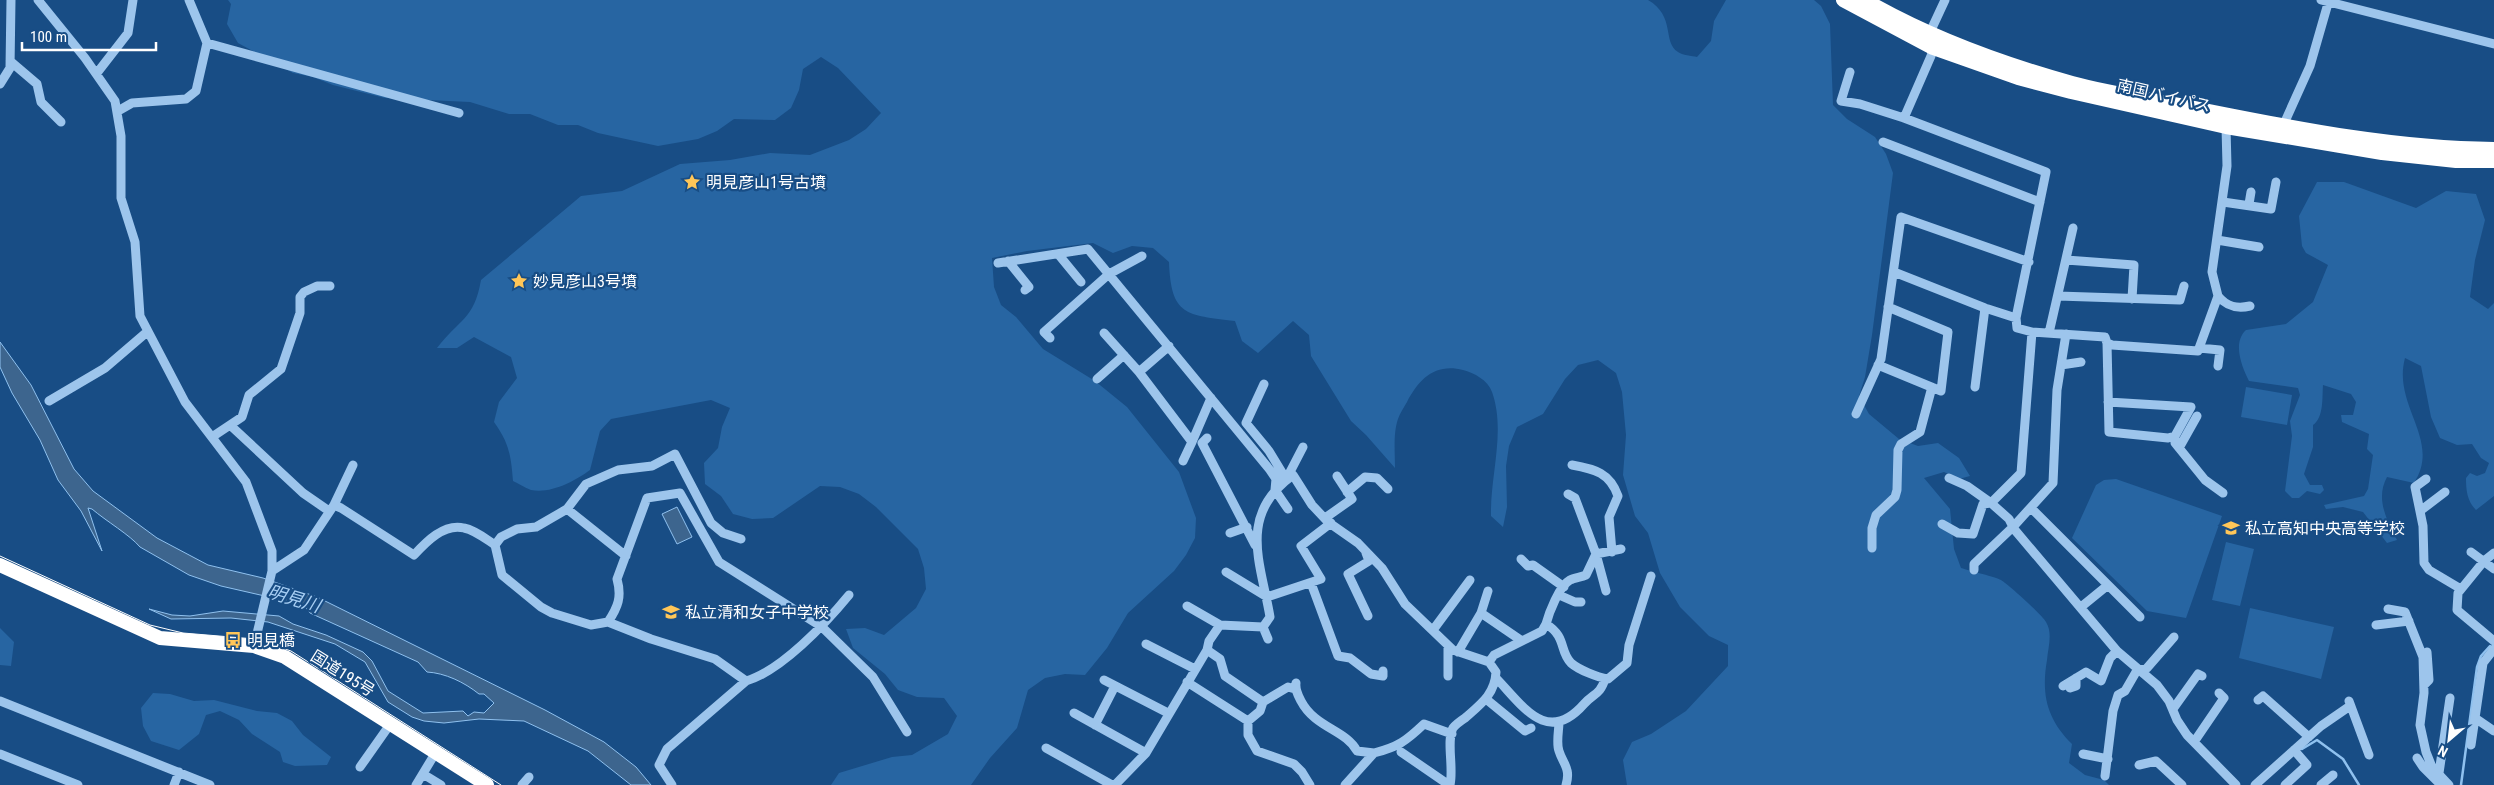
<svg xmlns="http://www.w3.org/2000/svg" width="2494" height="785" viewBox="0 0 2494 785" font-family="'Roboto Condensed','Noto Sans JP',sans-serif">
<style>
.green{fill:#2765a2}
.water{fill:#3d658e;stroke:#8fc1ef}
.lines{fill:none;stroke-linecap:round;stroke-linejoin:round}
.stream{stroke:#8fc1ef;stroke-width:2.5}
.minor{stroke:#9dc5ec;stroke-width:9}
.highway{stroke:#fff;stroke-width:14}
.tram{stroke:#fff;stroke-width:1}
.labels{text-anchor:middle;stroke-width:4.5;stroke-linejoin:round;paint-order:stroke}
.street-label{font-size:16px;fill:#fff;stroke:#184d85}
.poi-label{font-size:16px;fill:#fff;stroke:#184d85;text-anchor:start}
.water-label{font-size:18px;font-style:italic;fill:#a8cff4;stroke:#184d85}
</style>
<rect width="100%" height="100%" fill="#184d85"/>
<!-- green -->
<path class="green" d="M228 0H1648C1676 16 1662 42 1678 52 1682 55 1692 56 1697 57L1711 41 1714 21 1726 0H1814L1821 6 1830 24 1833 105 1847 119 1875 137 1886 154 1893 173 1872 335 1865 377 1859 396 1869 414 1899 439 1918 446 1938 443 1959 458 1970 476 1959 479 1944 472 1924 478 1950 509 1954 549 1961 568C1970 571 1996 577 2001 580 2008 584 2043 616 2046 622 2053 633 2048 648 2047 660 2041 695 2047 719 2072 744L2069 763 2085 775 2104 780 2109 785H1627L1623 760 1632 742 1651 734 1686 711 1728 666V645L1709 636 1680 607 1660 573 1648 533 1635 516 1623 475 1626 435 1622 392 1616 373 1598 360 1578 365 1565 379 1543 414 1517 427 1509 446 1506 466 1507 507 1503 527 1491 516C1490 475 1506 431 1492 392 1488 380 1474 373 1463 370 1435 363 1419 379 1407 402 1404 407 1400 413 1398 419 1393 433 1395 453 1395 468L1366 435 1351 421 1311 356 1309 335 1293 321 1258 353 1242 341 1235 321C1186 315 1171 316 1169 262L1153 248 1132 246 1113 253 1093 243 1027 251 992 258 994 287 1001 305 1016 317 1043 349 1095 381 1127 407 1179 472 1196 518 1195 538 1186 555 1174 571 1128 613 1107 648 1085 675 1065 674 1045 678 1028 690 1017 728 990 758 971 785H831L839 773 892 757 912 755 948 734 957 716 944 698 917 697 898 690 885 674 853 648 846 629 865 628 884 635 916 608 926 589 924 568 918 549 876 507 859 494 840 487 820 486 773 518 752 519 733 514 721 496 705 484 704 463 718 448 722 427 730 408 711 400 611 419 600 431 590 470C575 481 551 494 531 490 525 488 518 483 513 481 511 455 509 443 494 422L499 402 517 378 511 357 474 337 457 348H437C459 319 474 320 481 280L581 196 622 191 680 164 730 160 770 153 810 155 849 140 866 129 881 113 838 68 821 57 803 69 799 90 791 108 775 120 734 119 717 131 698 139 658 146 598 133 578 125H558L530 114H509L470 102 385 98 333 85 313 77 293 73 238 43 227 24 231 4Z
M2317 182H2344L2416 208 2446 191 2476 194 2485 220 2475 260 2470 297 2488 309 2494 303V496L2476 510C2467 501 2466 490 2466 478L2470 473 2477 476 2485 473 2489 463 2481 458 2472 444 2457 445 2440 438 2431 417 2421 366 2405 358C2392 406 2442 440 2414 483L2387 477C2375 499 2387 520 2397 540L2387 543 2363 512 2343 507 2326 509 2324 505 2364 496 2368 489 2373 455 2367 449 2369 434 2342 422 2341 415H2353L2356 402 2351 394 2323 385C2322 398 2324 417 2313 425V447L2304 474 2310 485H2322L2324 490 2320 494 2307 491 2299 498H2292L2285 491 2292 436 2290 421 2300 395 2298 388 2249 381C2242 367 2232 343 2246 330L2286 324 2313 302 2328 265 2306 253 2302 246 2299 216Z
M2246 387 2292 395 2287 425 2241 417Z
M2116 479 2222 516 2186 618 2147 611 2072 538 2096 485 2104 480Z
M2226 542 2254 549 2240 606 2212 600Z
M2250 608 2334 627 2321 679 2239 658Z
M0 628 14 642 11 666 0 665Z
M153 693 170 694 194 701 214 700 257 711 277 713 292 721 303 735 331 757 327 765 295 766 283 762 280 752 252 734 239 720 220 711 206 715 199 734 179 750 151 741 143 726 141 708Z"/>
<!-- water -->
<path class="water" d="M0 342 31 385 74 469 93 491 157 538 208 565 263 578 317 597 545 710 604 742 636 767 651 785H631L588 751 524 721 479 719 444 723 424 721 412 717 388 702 365 662 335 644 268 622 231 618 171 619 149 609 172 615 190 616 223 611 279 616 293 624 326 635 363 652 372 661 388 691 423 713 463 711 468 716 474 712 484 713 494 703 484 694H479C464 682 445 673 427 672L418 662 310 613 304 605 221 586 189 575 140 547C130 535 106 521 92 509L88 508 102 551 81 511 58 480 40 440 12 393 0 367Z
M677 507 692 537 677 544 662 514Z"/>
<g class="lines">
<!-- stream -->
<path class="stream" d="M2302 749 2317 740 2343 759 2359 785
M2461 785 2477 667 2481 656 2490 646"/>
<!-- minor -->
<path class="minor" d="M38 0 85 58 115 101 121 136V198L135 242 140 316 185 402 246 482 272 551V571L254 646
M1945 0 1932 28 1933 48 1931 56 1904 118 2046 172 2016 318 2017 328 2032 332 2105 337 2107 343 2112 345 2198 351 2218 296 2212 272 2227 166 2226 127
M2321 0 2494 44
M207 43 459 113
M10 61 37 84 41 102 61 122
M1850 72 1841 101 1860 104 1904 118
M97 73 128 33 133 0
M0 84 10 68 11 0
M118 111 132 103 186 99 196 91 207 43 189 0
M2283 126 2310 66 2329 0
M1883 142 2040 202
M2223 202 2271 209 2276 182
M2249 204 2251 192
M2217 240 2259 247
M1058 254 1081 282
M2066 260 2134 265 2132 299
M1008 261 1029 287 1025 290
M998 263 1088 249 1270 470 1276 479 1275 490 1288 509
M1894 272 1985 308 2016 318
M2058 296 2180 300 2184 286
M2218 296C2227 307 2237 309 2250 306
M2032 332 2021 473 1991 503 2009 519 2014 529 2117 651 2157 685 2169 701 2177 720 2187 735 2236 785
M1104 333 1139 372 1192 442 1211 398
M2049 333 2073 228
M1050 338 1044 332 1109 274 1142 256
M2107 343 2109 432 2168 438 2175 436 2191 407 2108 402
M2199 348 2220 350 2218 366
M1878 365 1941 391 1948 332 1888 307
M2061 365 2081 362
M1139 372 1169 346
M1097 379 1124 355
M1264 384 1246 423 1269 451 1283 474 1276 479
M1975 387 1985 308
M49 401 105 368 147 332
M1856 414 1881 359 1901 217 2029 262
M230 425 303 493 329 511
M2175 436V443L2205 480 2223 493
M212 437 242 417 249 395 281 369 300 313V297L304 292 317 286H330
M1207 438 1202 443 1255 545
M2179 448 2197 416
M1183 461 1192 442
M1572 465C1595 469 1610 473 1618 496L1609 517 1612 552
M1290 472 1303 447
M1949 478 1967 486 1991 503
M2426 479 2415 487 2423 526 2424 563 2429 570 2461 589
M1347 492 1365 477 1377 478 1388 489
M1568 494 1575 498 1596 554 1606 591
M334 505 353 465
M2031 508 2140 617
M567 509 626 556
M2420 511 2445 492
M1325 518 1352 499 1337 476
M1942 524 1958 533 1973 534 1983 504 1991 503
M1230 533 1247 527
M495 545 502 575 541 607 552 613 591 625 608 622 651 639 715 659 746 681
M1872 548V528L1876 515 1895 497 1897 490 1898 450 1901 444 1920 432 1932 387
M2471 552 2494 569
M1366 553 1369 561 1348 574 1368 616
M2494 553 2484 561 2458 593 2457 610 2494 641
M1521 559 1528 566 1533 565 1564 587
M1974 570V564L2013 527 2053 483 2057 390 2066 334
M272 571 304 550 334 505 341 508 414 555C426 542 444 523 464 528 475 530 486 539 495 545L501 537 517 529 536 527 567 509 586 484 618 470 652 466 675 454 711 523 723 533 741 539
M1226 572 1267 597 1321 579 1301 546 1331 523
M1311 583 1338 656 1350 658 1371 674 1383 676V671
M1559 595 1575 602H1581
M1187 606 1220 625
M2081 607 2108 585
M2388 609 2405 612 2423 657 2424 693 2420 725 2426 752 2432 767 2449 785
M1481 613 1488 591
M608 622C618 607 622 597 617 579L647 498 680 493 719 562 822 627 873 677 907 732
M1546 624C1549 613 1559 586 1570 580 1574 578 1581 577 1586 575L1596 554 1621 549
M2376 625 2409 621
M1263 627 1268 639
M1433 630 1470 580
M1146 644 1195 669
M1448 646V676
M2494 649 2483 663 2475 718 2494 731
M1207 650 1220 659 1225 676 1263 702 1260 711 1248 721
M1458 652 1481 613 1522 641
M1489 662 1494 655 1542 631 1546 624C1567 637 1559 651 1571 663 1579 670 1597 677 1608 679L1627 663 1629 645 1651 576
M1496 678C1523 706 1547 746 1584 704 1594 693 1600 695 1605 679
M1104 680 1168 713
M1187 682 1248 721V735L1257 751 1294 764 1302 772 1310 785
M1296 683C1295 690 1298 695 1301 701 1315 728 1346 730 1357 751L1374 753 1345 785
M2424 685 2429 680 2427 652
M2063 686 2086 672 2101 681 2110 658 2117 651
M2070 688 2076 686V678
M1486 699 1525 731 1531 728
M2258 700 2263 696 2309 737
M0 701 210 785
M2349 701 2369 755
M1263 702 1288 687 1295 689
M2173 709 2198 674 2202 676
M1074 713 1146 753
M1559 722C1559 730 1556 743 1559 751 1563 764 1571 768 1566 785
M1095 725 1115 686
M2194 742 2224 698 2219 693
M2471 745 2475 718
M1046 748 1112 785
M1401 752 1449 785
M1374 753C1398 747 1406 741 1424 724L1452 734
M0 754 78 785
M2083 754 2108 759
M2417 758 2423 767 2441 785
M2139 765 2156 761 2182 785
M360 767 391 723
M2439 773 2450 698
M423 774 441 785
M2105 776 2113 711 2118 695 2125 691 2136 672 2147 668 2174 637
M174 785 179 772
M416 785 436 752
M522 785 529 777
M672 785 659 765 667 749 746 681C781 671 826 623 849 595
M1115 785 1146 753 1207 650 1209 641 1220 625 1263 627 1270 617C1261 563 1237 515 1293 475L1312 505 1328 522 1358 543 1382 568 1405 604 1453 650 1489 662 1496 672C1495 694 1481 704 1465 718 1462 720 1456 724 1453 728 1446 740 1454 768 1450 785
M2255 785 2321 726 2350 706
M2285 785 2307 765 2294 750
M2321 785 2333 775"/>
<!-- highway -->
<path class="highway" d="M1843 0 1933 48 2018 78 2071 92 2226 127 2382 153 2456 161H2494
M1865 0C1929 37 2000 63 2072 83 2117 95 2164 101 2209 111 2304 130 2397 148 2494 149
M0 565 160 638 254 646 285 657 487 785"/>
<!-- tram -->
<path class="tram" d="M0 556 150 625 183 633 255 639 291 651 501 785"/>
</g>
<!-- icons -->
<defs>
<g id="sight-bare" transform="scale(1.35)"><path d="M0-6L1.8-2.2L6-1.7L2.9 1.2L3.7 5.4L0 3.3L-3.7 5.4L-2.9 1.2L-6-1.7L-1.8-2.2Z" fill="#ffc658" stroke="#184d85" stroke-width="2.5" paint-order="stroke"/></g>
<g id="school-bare" transform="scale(1.35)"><path d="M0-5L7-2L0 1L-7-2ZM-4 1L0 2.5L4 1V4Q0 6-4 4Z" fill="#ffc658" stroke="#184d85" stroke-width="2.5" paint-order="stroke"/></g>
<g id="bus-bare" transform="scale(1.35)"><path d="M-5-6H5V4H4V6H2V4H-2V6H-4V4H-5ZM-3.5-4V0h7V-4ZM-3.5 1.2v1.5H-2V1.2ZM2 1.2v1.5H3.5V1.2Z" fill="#ffc658" stroke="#184d85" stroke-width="2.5" paint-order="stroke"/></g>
</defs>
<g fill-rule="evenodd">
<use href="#sight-bare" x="692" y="182"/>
<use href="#sight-bare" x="519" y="281"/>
<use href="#school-bare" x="2231" y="528"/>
<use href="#school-bare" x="671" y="612"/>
<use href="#bus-bare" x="233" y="640"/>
</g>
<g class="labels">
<!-- street labels -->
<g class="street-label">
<text transform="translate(2164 95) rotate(13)" y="6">南国バイパス</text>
<text transform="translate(343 673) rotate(32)" y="6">国道195号</text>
</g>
<!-- poi labels -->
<g class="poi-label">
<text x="706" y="188">明見彦山1号古墳</text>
<text x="533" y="287">妙見彦山3号墳</text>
<text x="2245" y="534">私立高知中央高等学校</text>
<text x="685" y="618">私立清和女子中学校</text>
<text x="247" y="646">明見橋</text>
</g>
<!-- water labels -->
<g class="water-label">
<text transform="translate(294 599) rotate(17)" y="6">明見川</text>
</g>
</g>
<!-- north arrow -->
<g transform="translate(2449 740) rotate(208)" stroke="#184d85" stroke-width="4" paint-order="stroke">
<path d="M0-4L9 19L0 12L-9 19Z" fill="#ffffff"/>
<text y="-8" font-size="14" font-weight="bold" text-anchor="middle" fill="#ffffff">N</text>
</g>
<!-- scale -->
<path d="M22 42v8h134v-8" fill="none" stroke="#ffffff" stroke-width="2.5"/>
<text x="30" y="42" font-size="15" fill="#ffffff" stroke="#184d85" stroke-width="4" paint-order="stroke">100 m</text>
</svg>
